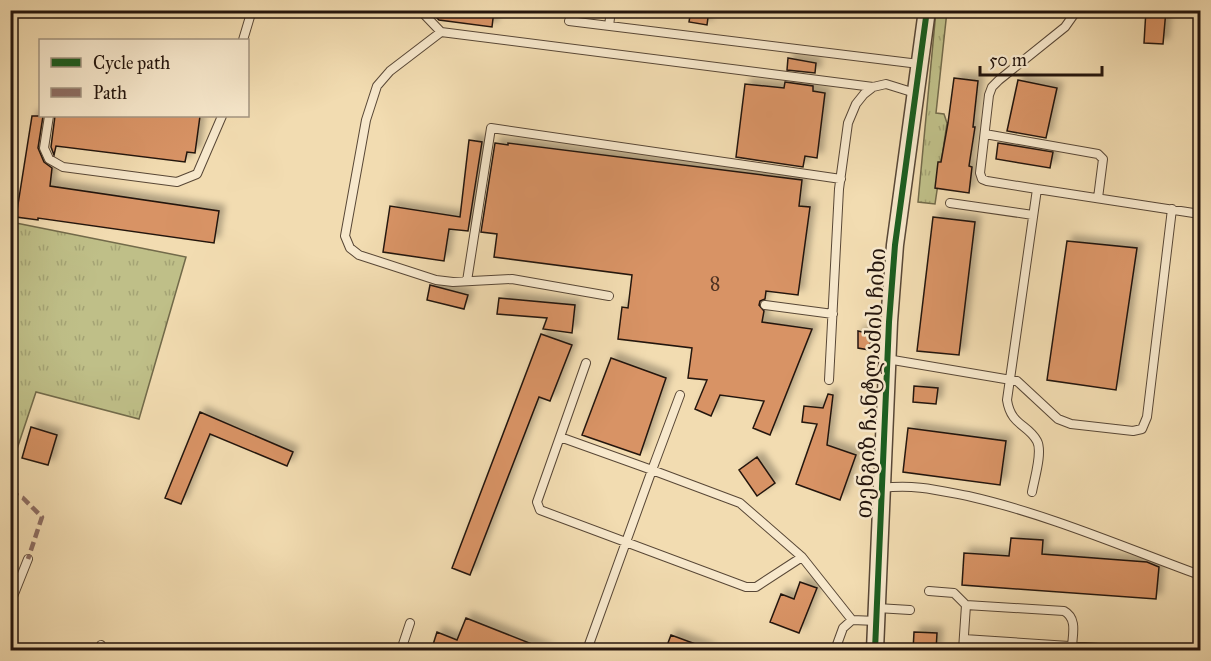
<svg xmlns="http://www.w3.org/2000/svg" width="1211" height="661" viewBox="0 0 1211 661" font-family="'IM FELL Great Primer','Noto Serif Georgian',serif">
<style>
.grass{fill:url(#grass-tufts);stroke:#726a4a;stroke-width:1.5}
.building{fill:#d89365;stroke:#24150d;stroke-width:1.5;filter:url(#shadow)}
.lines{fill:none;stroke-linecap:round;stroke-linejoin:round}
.lane-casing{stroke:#584736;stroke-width:10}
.street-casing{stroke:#584736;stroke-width:19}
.lane{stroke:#f7e8cc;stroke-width:8}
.street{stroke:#f7e8cc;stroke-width:16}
.quiet{stroke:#8d6e63;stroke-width:4.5;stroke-dasharray:9 4.5;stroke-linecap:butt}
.cycleway-casing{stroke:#f7e8cc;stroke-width:10}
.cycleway{stroke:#1b5e20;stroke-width:6}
.labels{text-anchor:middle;stroke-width:5;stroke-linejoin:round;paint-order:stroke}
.number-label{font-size:20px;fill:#513423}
.street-label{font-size:22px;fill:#24150d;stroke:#f7e8cc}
</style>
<defs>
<pattern id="grass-tufts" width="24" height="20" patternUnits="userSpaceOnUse" patternTransform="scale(1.5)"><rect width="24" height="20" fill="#bfbf88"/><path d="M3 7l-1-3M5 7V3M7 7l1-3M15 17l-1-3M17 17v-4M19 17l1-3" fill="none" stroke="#a4a374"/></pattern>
<filter id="shadow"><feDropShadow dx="5.5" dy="-5.5" stdDeviation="3" flood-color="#0004"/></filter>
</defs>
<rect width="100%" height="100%" fill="#f2dcb1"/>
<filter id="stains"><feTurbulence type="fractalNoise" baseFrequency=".00333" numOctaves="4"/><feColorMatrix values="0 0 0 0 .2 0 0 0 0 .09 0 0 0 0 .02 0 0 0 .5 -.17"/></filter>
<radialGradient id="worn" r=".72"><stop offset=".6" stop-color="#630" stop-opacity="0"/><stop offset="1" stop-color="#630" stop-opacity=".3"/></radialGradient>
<!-- grass -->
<path class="grass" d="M936 11H947L936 113 944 114 947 123 935 204 918 202Z
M11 137 16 139 11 195Z
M11 222 186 257 139 419 36 392 11 467Z"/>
<!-- building -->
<path class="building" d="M429 10H494L492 27 439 20Z
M691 10H709L707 25 689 22Z
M1146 10H1166L1163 44 1144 43Z
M788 58 816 63 815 73 787 70Z
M954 78 978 81 973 127H975L969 166 972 167 969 193 935 188 938 162H941L948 123Z
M1018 80 1057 88 1046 138 1007 131Z
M785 82 813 86V91L825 93 817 158 805 156 803 167 736 157 745 84 784 88Z
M32 116H43L38 148 44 162 52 168 50 186 219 211 214 243 38 218V220L16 217Z
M55 116H200L195 153 187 152 185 162 56 146 54 155 51 147Z
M469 140 482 142 468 231 449 229 444 261 383 252 390 206 460 217Z
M495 143 508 145V143L802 180 799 206 810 207 798 295 766 291 765 299 760 301 759 305 764 311 762 322 812 329 770 435 753 428 764 401 720 395 711 416 695 409 707 380 688 378 692 348 618 339 622 307 628 308 632 275 494 257 497 234 481 232Z
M998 143 1053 152 1050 168 996 159Z
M933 217 975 222 959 355 917 351Z
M1067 241 1137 248 1116 390 1047 380Z
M430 285 468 295 464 309 427 300Z
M499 298 575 305 572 333 543 329 547 318 497 314Z
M858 331 871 334 870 350 858 348Z
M541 334 572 345 550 401 539 397 470 575 452 568Z
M611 358 666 378 640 455 582 435Z
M914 386 938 388 936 404 913 402Z
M828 394 833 395 827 445 856 455 840 500 796 484 817 424 802 422 804 406 823 408Z
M200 412 293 452 287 466 210 434 181 504 165 498Z
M31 427 57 435 48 465 22 458Z
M908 428 1006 441 1000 485 903 472Z
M757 457 775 483 757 496 739 470Z
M1011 538 1043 540 1042 554 1147 562 1159 567 1156 599 962 585 964 553 1009 556Z
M800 582 817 588 799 633 770 622 781 594 794 599Z
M466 618 547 650V651H431L437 632 457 640Z
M914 632 937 633 936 651H913Z
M671 635 709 649V651H665Z"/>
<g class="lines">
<!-- lane casing -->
<g class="lane-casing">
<path id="lane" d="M420 10 441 32
M569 21 919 64
M609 26 611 10
M243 40 252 10
M49 116 44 148 49 159 63 167 177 182 197 174 222 116
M985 134 1098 154 1103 159 1098 198
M1037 189 987 181 982 179 980 173 989 95 992 87 999 80 1065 27 1077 10
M950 203 1033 215
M467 281 491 128 841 179
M609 296 512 279 453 282 436 280 359 255 350 248 345 236 366 120 377 86 390 71 441 32 873 87 886 84 915 93
M765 305 833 314
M887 359 1017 381 1058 419 1071 424 1133 431 1142 429 1147 417 1172 209
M586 363 537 502 540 510 746 587H756L802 557
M829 380 839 189 848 123 856 104 864 94 873 87
M560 437 652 470 680 395
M882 488C914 484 937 490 968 496 1047 514 1121 546 1197 574
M1032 492C1034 480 1043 452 1037 441 1028 424 1011 426 1007 400L1037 189 1200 214
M929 591 954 593 966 605 1064 611C1077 618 1073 633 1072 646
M10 604 28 559
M877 608 910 610
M964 639 1130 650
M99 650 101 645
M401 650 410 623
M587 650 652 470 740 503 802 557 852 620
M835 650 843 628 852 620 877 621
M963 650 966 605"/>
</g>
<!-- street casing -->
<g class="street-casing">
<path id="street" d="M875 650 889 322 895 245 927 10"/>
</g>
<!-- lane -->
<use href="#lane" class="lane"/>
<!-- street -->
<use href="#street" class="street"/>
<!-- quiet -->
<path class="quiet" d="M10 492 23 498 42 517 28 559"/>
<!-- cycleway casing -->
<g class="cycleway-casing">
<path id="cycleway" d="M875 650 889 322 895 245 927 10"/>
</g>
<!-- cycleway -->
<use href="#cycleway" class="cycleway"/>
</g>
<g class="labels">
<!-- number labels -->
<g class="number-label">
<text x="715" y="290">8</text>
</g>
<!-- street labels -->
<g class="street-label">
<text transform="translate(870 383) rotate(-87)" y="8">თენგიზ ჩანტლაძის ჩიხი</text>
</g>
</g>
<!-- margin -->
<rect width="1211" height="661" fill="none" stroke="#f2dcb1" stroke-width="36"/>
<rect x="12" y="12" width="1187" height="637" fill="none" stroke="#24150d" stroke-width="3"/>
<rect x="18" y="18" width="1175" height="625" fill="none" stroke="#24150d" stroke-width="1.5"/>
<!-- legend -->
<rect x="39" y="39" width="210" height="78" fill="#f7e8cc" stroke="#a39480" stroke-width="1.5"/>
<rect x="51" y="58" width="30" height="9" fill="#1b5e20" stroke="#a39480" stroke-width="1.5"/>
<text x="93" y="69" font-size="18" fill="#24150d">Cycle path</text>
<rect x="51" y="88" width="30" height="9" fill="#8d6e63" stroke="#a39480" stroke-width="1.5"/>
<text x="93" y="99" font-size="18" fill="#24150d">Path</text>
<!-- scale -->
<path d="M980 66v9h122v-9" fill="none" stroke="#24150d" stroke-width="3"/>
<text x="989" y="66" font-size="18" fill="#24150d" stroke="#f7e8cc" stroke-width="4.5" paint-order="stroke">50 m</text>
<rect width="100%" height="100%" filter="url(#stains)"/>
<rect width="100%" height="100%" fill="url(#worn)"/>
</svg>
